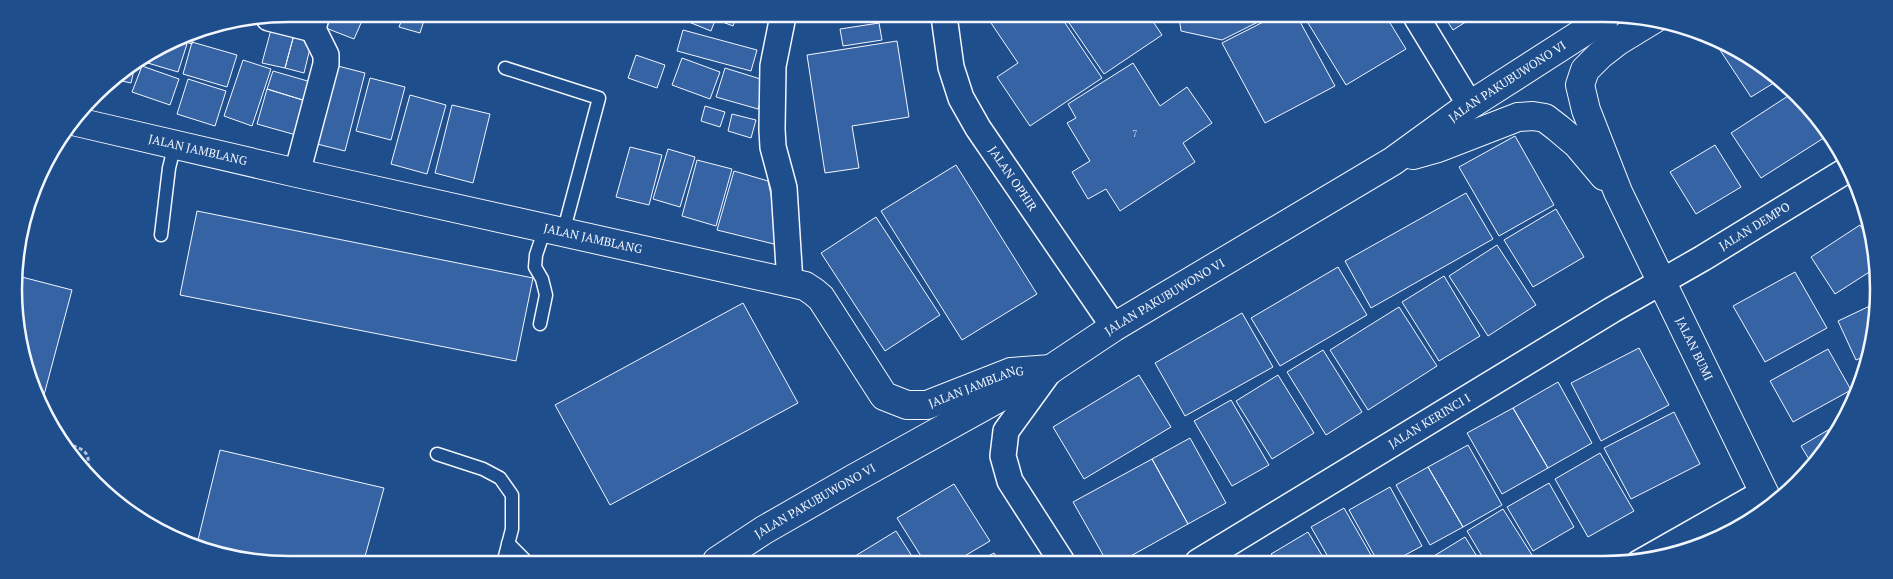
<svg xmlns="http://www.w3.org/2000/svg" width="1893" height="579" viewBox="0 0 1893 579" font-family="'PT Serif',serif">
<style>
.building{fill:#3563a3;stroke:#f2f6ff}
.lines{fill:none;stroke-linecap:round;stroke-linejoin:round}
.lane-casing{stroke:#f2f6ff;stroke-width:15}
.street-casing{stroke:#f2f6ff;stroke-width:28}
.primary-casing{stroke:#f2f6ff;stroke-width:30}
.path{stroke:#b3c4dc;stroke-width:3;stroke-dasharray:4 2.5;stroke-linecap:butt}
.lane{stroke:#1f4e8c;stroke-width:12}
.street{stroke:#1f4e8c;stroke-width:25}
.primary{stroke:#1f4e8c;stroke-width:28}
.labels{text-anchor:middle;stroke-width:4;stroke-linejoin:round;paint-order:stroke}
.number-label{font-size:10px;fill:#c3d1e8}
.street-label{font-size:12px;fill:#f2f6ff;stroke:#1f4e8c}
.rim{fill:none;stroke:#f2f6ff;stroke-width:2.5}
</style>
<rect width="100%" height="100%" fill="#1f4e8c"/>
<!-- building -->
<path class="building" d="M322 14H365L354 39 318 25Z
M404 14H426L420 33 399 27Z
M667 15H681L679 20Z
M686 15H717L711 31 684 20Z
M722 15 737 16 733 26 720 21Z
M1001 17H1061L1102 78 1030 126 997 77 1018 63 991 23Z
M1065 17H1150L1162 35 1104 74Z
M1179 17 1266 18 1222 40 1181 31Z
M1271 18H1298L1335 86 1265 123 1222 43Z
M1305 18H1387L1406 49 1346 85Z
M1445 18H1472L1453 30Z
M879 23 882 40 843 46 840 29Z
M272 26 295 31 285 68 262 63Z
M683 30 757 50 751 71 677 51Z
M295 31 313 36 304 73 285 68Z
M195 32 192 44 177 39 184 35Z
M175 40 187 44 178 72 141 61Z
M897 41 909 117 852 126 859 168 825 173 807 55Z
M192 42 237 55 227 87 183 74Z
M1716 44 1757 60 1777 81 1751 97Z
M636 55 665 65 657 88 628 78Z
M682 58 720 72 710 99 672 85Z
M243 60 271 69 252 126 224 116Z
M1133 63 1160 106 1187 87 1212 123 1183 143 1195 162 1120 211 1106 189 1088 199 1072 172 1090 161 1067 123 1076 118 1068 104Z
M135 65 131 83 113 79Z
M334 65 365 73 345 151 313 143Z
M142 66 179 79 170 105 132 92Z
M725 68 767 81 758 109 716 97Z
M273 71 311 82 306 101 267 89Z
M370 78 405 87 391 140 356 131Z
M188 79 226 91 215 126 177 114Z
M267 89 306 101 296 135 257 124Z
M1791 94 1830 134 1761 178 1731 133Z
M410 95 446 105 427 174 391 164Z
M452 105 490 114 473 183 435 173Z
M705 106 725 112 720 127 701 121Z
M732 114 756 120 751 138 728 131Z
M1515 136 1554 205 1499 236 1459 167Z
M1715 145 1741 187 1696 214 1670 172Z
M630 147 662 155 649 205 616 197Z
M668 149 695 157 680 207 653 199Z
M697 160 732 169 716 226 682 216Z
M956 165 1037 294 962 340 881 211Z
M734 171 768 181 782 246 717 230Z
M1466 193 1493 239 1371 308 1345 261Z
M1556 209 1584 257 1533 287 1504 240Z
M197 211 533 278 516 361 180 295Z
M876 217 940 315 885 351 821 253Z
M1860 225 1874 246V269L1835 294 1811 257Z
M1497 245 1536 305 1488 336 1449 276Z
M1338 267 1367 315 1280 366 1251 318Z
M1795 272 1827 328 1765 362 1733 306Z
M18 276 72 290 44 395 38 393 23 361Z
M1444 276 1480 336 1439 361 1402 302Z
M743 303 798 403 610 505 555 405Z
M1874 304V344L1870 354 1856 360 1838 321Z
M1399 307 1437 366 1368 410 1330 350Z
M1242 313 1273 367 1185 416 1155 363Z
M1639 348 1669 405 1601 441 1571 383Z
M1828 349 1851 390 1793 422 1770 381Z
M1323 350 1362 412 1326 435 1287 372Z
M1139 375 1171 427 1084 479 1053 427Z
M1278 375 1314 433 1272 459 1236 401Z
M1558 382 1592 443 1548 468 1513 408Z
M1231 400 1269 465 1232 486 1194 421Z
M1513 408 1548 468 1502 494 1467 433Z
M1674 412 1700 464 1631 499 1604 448Z
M1845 420 1842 427 1813 466 1801 446Z
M1190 438 1226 503 1188 524 1152 459Z
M1468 445 1502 505 1463 527 1428 467Z
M220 450 384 488 364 560H235L197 544Z
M1600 453 1634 511 1588 537 1555 479Z
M1152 459 1188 524 1120 562H1107L1073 502Z
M1428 467 1463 527 1430 545 1396 485Z
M1549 483 1574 527 1533 551 1507 507Z
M954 484 990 541 956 561H924L897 518Z
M1390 487 1422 546 1392 562H1378L1349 510Z
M1344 508 1375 562H1331L1311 527Z
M1503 509 1537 563H1486L1467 531Z
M896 531 915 561H847Z
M1733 531 1726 537 1711 541Z
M1308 532 1326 562H1276L1271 554Z
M1465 537 1481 563 1431 562 1429 559Z
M994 553 999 561H979Z
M1421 556 1425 562H1410Z"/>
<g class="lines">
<!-- lane casing -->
<g class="lane-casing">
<path id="lane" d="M505 68 599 98 563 233
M161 235 169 168 175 144
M540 324 546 295 542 279 535 267 536 255 545 228
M437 454 483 469 500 478 512 495V529L504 560
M508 543 526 561"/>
</g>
<!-- street casing -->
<g class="street-casing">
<g id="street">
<path d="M783 16 773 66 772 129 773 147 784 188 790 283"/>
<path id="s1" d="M944 16 951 67 961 98 978 128 1114 327"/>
<path d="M269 18 313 29"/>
<path d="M1417 18 1470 105"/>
<path d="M297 173 326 64V55L313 29 317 14"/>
<path d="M1051 369 1006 431 1003 456 1010 481 1062 562"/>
<path id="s2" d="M1198 562 1612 310 1703 258 1847 170"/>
<path d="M1639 563 1764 492"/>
</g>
</g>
<!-- primary casing -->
<g class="primary-casing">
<g id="primary">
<path id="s3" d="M1654 19 1618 41 1600 55 1585 70 1580 85 1586 110 1618 192 1770 505"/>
<path id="s4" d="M77 122 297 173 805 286 814 292 821 298 884 396 907 405H927L1011 372 1051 369"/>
<path d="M1413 155 1438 148 1518 117 1533 116 1545 118 1558 128 1577 144 1604 176"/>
<path id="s5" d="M717 561 764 530 853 479 1051 369 1114 327 1393 161 1470 105 1604 19"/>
</g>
</g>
<!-- path -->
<path class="path" d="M60 443C77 447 93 448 87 470"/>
<!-- lane -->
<use href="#lane" class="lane"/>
<!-- street -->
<use href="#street" class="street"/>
<!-- primary -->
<use href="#primary" class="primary"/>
</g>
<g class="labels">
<!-- number labels -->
<g class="number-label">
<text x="1135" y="137">7</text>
</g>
<!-- street labels -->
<g class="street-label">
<text dy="4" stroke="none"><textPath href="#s5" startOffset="925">JALAN PAKUBUWONO VI</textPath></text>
<text dy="4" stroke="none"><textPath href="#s4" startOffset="124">JALAN JAMBLANG</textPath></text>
<text dy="4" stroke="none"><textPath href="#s1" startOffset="180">JALAN OPHIR</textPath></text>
<text dy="4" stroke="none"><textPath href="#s2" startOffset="650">JALAN DEMPO</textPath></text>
<text dy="4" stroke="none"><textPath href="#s4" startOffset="529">JALAN JAMBLANG</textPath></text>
<text dy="4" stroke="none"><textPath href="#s5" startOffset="520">JALAN PAKUBUWONO VI</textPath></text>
<text dy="4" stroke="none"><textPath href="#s3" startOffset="390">JALAN BUMI</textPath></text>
<text dy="4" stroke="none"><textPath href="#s4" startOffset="980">JALAN JAMBLANG</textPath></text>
<text dy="4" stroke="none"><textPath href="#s2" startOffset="271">JALAN KERINCI I</textPath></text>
<text dy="4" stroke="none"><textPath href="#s5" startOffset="115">JALAN PAKUBUWONO VI</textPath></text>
</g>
</g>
<!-- crop -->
<path d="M0 0H1893V579H0ZM289 22H1603A267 267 0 0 1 1870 289V289A267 267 0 0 1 1603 556H289A267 267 0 0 1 22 289V289A267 267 0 0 1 289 22Z" fill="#1f4e8c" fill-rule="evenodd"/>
<path class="rim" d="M289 22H1603A267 267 0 0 1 1870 289V289A267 267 0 0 1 1603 556H289A267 267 0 0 1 22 289V289A267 267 0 0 1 289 22Z"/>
</svg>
